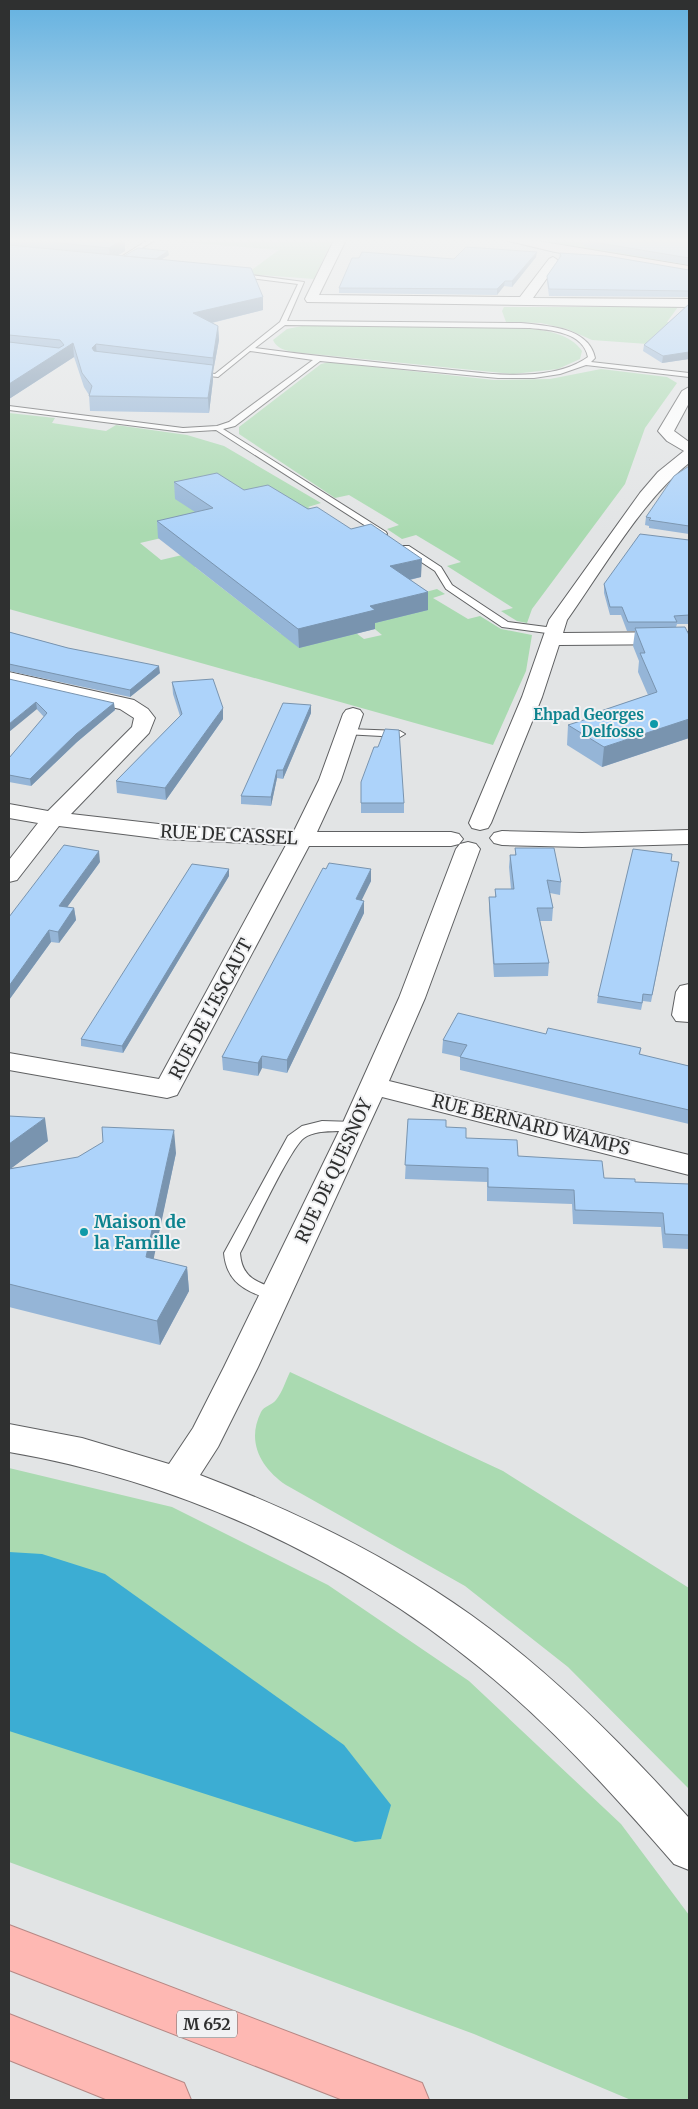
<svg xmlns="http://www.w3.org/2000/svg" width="698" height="2109" viewBox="0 0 698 2109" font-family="Merriweather,serif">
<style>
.green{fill:#aadab1}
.water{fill:#3cadd3}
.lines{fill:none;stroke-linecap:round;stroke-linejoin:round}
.lane-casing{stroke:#5f6062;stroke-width:2}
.street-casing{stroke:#5f6062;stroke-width:2}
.secondary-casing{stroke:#5f6062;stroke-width:2}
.highway-casing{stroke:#b68885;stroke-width:2}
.lane{fill:#fff;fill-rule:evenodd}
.street{fill:#fff;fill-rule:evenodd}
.secondary{fill:#ffeae8;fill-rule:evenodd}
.highway{fill:#feb8b3;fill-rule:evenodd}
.wall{fill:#95b5d7}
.shaded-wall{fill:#7994af}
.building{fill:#add3fa;stroke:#7994af}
.culture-dot{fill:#0f9aa8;stroke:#f0f1f3;stroke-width:2}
.labels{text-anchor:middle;stroke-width:4;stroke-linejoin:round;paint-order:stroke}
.far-culture-label{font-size:15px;font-weight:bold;fill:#0d838f;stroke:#f0f1f3;text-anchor:end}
.shield{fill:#f0f1f3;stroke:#696a6a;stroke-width:1}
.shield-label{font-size:16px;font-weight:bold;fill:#2f3030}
.street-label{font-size:18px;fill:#2f3030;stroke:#f0f1f3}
.culture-label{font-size:18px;font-weight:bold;fill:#0d838f;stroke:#f0f1f3;text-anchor:start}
</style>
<rect width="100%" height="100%" fill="#e2e4e5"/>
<!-- green -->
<path class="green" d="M188 238H333L314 279 246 274 279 250 182 242Z
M514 238H556L689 259V268Z
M504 307H678L667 322 689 324V347L592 340 567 329 541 323 506 322 502 311Z
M307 325 528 328C547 331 571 334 582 351L580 359 558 369 513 374 303 353C292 352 278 351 273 340L287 329Z
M329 362 494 380 550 379 601 369 667 377 677 383 645 428 625 484 532 609 527 623 517 621 501 611 513 608 447 566 461 562 416 535 402 539 387 529 399 525 349 495 335 498 239 434V427L321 364Z
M9 413 55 418 52 423 106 431 116 425 187 435 224 446 321 503 308 507 325 517 217 525 140 543 161 560 233 543 195 567 281 634 356 633 364 639 382 635 370 625 403 598 437 589 445 594 433 598 468 619 480 616 501 629 532 635 526 671 493 745 9 609Z
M290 1372 503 1471 689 1588V1789L568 1667 465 1586 286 1485C261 1468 246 1442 261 1412 264 1406 272 1405 276 1400 282 1393 286 1380 290 1372Z
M9 1468 172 1507 328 1585 469 1681 621 1824 689 1915V2100H631L474 2034 9 1862Z"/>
<!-- water -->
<path class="water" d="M9 1552 42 1554 105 1574 344 1745 391 1805 381 1839 355 1842 9 1731Z"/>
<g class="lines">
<!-- lane casing -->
<g class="lane-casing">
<path id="lane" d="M151 238H158L126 258 121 257Z
M236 273 304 282 287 321 521 323C547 326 589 327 595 358L591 362 689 373V377L586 365 560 374 534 378H498L320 361 235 426 223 429 386 532 387 534 383 537 216 430 183 432 9 410V406L183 428 217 426 229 422 313 360 250 351 218 377 192 374 194 371 215 374 280 322 298 284 234 276ZM285 325 530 328C551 330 583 332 588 357 573 368 554 372 535 374 501 377 466 371 433 368 373 362 314 356 255 348Z
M403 546H409L441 567 452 585 508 622 554 628 559 631 554 634 502 627 446 589 435 571 403 550Z
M348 729 400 731 405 734 400 737 344 734V730Z
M322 1121 355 1122 362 1127C357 1135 320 1126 304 1138 290 1148 251 1233 240 1253 242 1279 258 1283 281 1290L283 1294 281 1298C274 1300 268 1298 261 1296 239 1288 226 1277 224 1253L288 1136 302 1126Z"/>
</g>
<!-- street casing -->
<g class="street-casing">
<path id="street" d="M335 238H347L319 295 520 297 549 259 553 257 559 261 533 298 689 299V307L307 302 305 299Z
M689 387V403L674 431 689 442V463C641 502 603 569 567 620L563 633 689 632V644L559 645 542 697 491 823 488 828 480 830 472 828 469 823 522 697 549 620 640 493 658 472 684 451 667 441 658 431 682 391Z
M9 672 134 700 148 709 155 718 149 733 71 814 185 827 294 831 319 780 343 714 346 710 353 708 360 710 363 714 341 780 317 832H451L459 834 463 839 459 844 451 846H309L177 1095 167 1098 9 1070V1053L159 1079 286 845 163 839 59 826 17 880 9 882V860L38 823 9 818V804L48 811 132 727 134 718 120 709 9 684Z
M689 830V844L582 847 502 845 494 843 490 838 494 833 502 831 582 833Z
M468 842 476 844 480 849 425 998 389 1081 689 1155V1175L382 1097 258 1367 218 1447 200 1475C295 1511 388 1556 471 1615 552 1673 623 1744 689 1818V1870L674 1864C613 1794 551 1725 479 1667 346 1558 179 1481 9 1452V1424L82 1438 169 1464 193 1428 224 1367 341 1127 399 998 456 849 460 844Z
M689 984V1022L676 1021 672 1015 676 992 680 986Z"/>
</g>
<!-- secondary casing -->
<g class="secondary-casing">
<path id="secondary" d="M496 238H519L689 266V274L555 252Z"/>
</g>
<!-- highway casing -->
<g class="highway-casing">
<path id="highway" d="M9 1925 422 2083 429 2100H343L9 1970Z
M9 2014 184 2083 191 2100H108L9 2060Z"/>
</g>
<!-- lane -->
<use href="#lane" class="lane"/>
<!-- street -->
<use href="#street" class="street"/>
<!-- secondary -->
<use href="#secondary" class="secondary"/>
<!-- highway -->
<use href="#highway" class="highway"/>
</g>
<!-- wall -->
<path class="wall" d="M9 238H125V251L118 255 124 256 169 255 161 259 263 310 212 323 218 326 219 340 213 372V380L209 413 90 411 89 395 84 387 74 357 9 399Z
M574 238H689V265L586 247Z
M560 253 689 270V297L549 296 547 282V276L559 258Z
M536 257 512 287 504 286 497 295 339 293V288L454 259Z
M689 304V359L662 363 643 351 644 345Z
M689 466V534L649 528V526L645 525 646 517Z
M174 482 244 490 308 509 421 577 410 580 428 592V610L375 623V629L299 648 158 538 157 521 195 512 175 499Z
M689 540V624H677L676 627 689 635V738L602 767 567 745 568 725 586 720V716L648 695 638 672 639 661 633 646 635 631H627L621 615H610L604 593V584Z
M9 632 68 648 160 673 130 697 9 671Z
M9 679 115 710 77 742 31 786 9 782V758L44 717Z
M172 682 223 719 166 800 117 793 116 781 180 716 173 694Z
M311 705V713L283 779 277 778 271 806 241 804V796Z
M361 782 404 803V813H361Z
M515 848 561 882 560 895 550 893 553 908 552 921H540L549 963 548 976 494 977 489 909V897H495V889H511L509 867 510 855H515Z
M671 861 678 868 651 1002 643 1001 641 1010 597 1003 598 996Z
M100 862 67 907 74 908 76 920 59 943 51 942 9 1000V917Z
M229 869V876L123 1053 81 1046V1039Z
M326 869H371V881L361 900 364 901V913L287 1073 262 1068 258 1076 223 1070 222 1057Z
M546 1034 641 1048 640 1055 689 1066V1124L460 1070V1057L442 1053 443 1040Z
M9 1116 48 1141 11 1168 176 1153 153 1259 187 1267 189 1291 160 1345 9 1307Z
M408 1119 446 1127 466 1138 518 1156 604 1178 635 1182 689 1184V1249L663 1248 661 1227 573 1224 572 1204 487 1201V1182L405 1179Z"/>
<!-- shaded-wall -->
<path class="shaded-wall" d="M125 238V251L110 260 109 248Z
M168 251 169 255 154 264V260Z
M537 252 536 257 512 287V281Z
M505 281 504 286 497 295V289Z
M263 297V310L194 327 193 313Z
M218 326 219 340 213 372V358Z
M73 343 74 357 9 399V384Z
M96 344 97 358 92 348Z
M689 352V359L662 363 663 356Z
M213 365V380L209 413 208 398Z
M422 559 421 577 390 584V566Z
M428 592V610L375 623V629L299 648 298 629 370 606Z
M159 666 160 673 130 697V690Z
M36 702 37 709 9 732V724Z
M114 703 115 710 77 742 31 786 30 779 76 734Z
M311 705V713L283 779V770Z
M223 708V719L166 800 165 788Z
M689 719V738L602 767 604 747Z
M277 770V778L271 806V797Z
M99 851 100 862 60 917 59 906Z
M229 869V876L123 1053 122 1046Z
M371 869V881L356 912V899Z
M364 901V913L287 1073V1060Z
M74 908 76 920 59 943 58 932Z
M49 930 51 942 9 1000V986Z
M262 1056V1068L258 1076V1063Z
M45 1118 48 1141 9 1170V1144Z
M174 1130 176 1153 149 1281 146 1257Z
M187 1267 189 1291 160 1345 157 1321Z"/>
<!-- building -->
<path class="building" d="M12 238H125L109 248Z
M583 238H689V258L587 241Z
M9 245 251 268 263 297 193 313 218 326 213 358 96 344 92 348 94 351 213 365 208 398 89 396 92 386 82 373 73 343 9 384V342L59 348 64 345 60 340 9 335Z
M466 247 537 252 512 281H505L497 289 339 288 352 258H359L362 252 454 259Z
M138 248 168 251 156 259 124 256Z
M560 253 607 256 689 270V291L549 289 547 276 561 256Z
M689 304V352L663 356 644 345Z
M689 466V526L649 520 651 518 646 517 674 476Z
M217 473 244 490 268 485 308 509 317 507 351 529 371 524 422 559 390 566 428 592 370 606 375 610 298 629 157 521 213 508 174 482Z
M640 534 689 540V615L674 616 677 622H628L622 607H610L604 584Z
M685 627 689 635V719L604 747 568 725 590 718 586 716 657 692 640 653H645L635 628Z
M9 632 68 648 159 666 130 690 9 664Z
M9 679 114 703 76 734 30 779 9 775V758L47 713 36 702 9 724Z
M213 679 223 708 165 788 116 781 182 714 172 682Z
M283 703 311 705 283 770H277L271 797 241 796Z
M385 729 399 730 404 803H361V782L374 747H378Z
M64 845 99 851 59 906 74 908 58 932 49 930 9 986V917Z
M515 848H554L561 882 547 880 553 908H537L549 963 494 964 489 897H496L495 889H514L510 855H516Z
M633 849 672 854 671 861 679 862 652 995 643 994 642 1003 598 996Z
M329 863 371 869 356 899 364 901 287 1060 262 1056 258 1063 222 1057 323 868 326 869Z
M192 864 229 869 122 1046 81 1039Z
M458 1013 546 1034 548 1028 641 1048 639 1054 689 1066V1110L460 1057 467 1045 443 1040Z
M9 1116 45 1118 9 1144Z
M408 1119 446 1120V1127L466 1128V1138L517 1140 518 1156 602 1161 604 1178 635 1179V1182L689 1184V1235L665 1234 663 1213 575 1210 574 1190 488 1187V1168L405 1165Z
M102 1127 174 1130 146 1257 187 1267 157 1321 9 1284V1169L78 1157 103 1142Z"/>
<!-- sky -->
<linearGradient id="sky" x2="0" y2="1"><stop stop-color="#63b1e0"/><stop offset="0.45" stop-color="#f2f3f3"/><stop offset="1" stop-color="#f2f3f3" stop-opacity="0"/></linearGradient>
<rect width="698" height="534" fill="url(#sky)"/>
<!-- markers -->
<g class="culture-dot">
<circle cx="654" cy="724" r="5"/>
<circle cx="84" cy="1232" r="5"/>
</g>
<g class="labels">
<!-- far-culture labels -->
<g class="far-culture-label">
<text x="644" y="720">Ehpad Georges<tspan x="644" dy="17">Delfosse</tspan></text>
</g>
<!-- shield labels -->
<rect class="shield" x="177" y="2010.5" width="60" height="27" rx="4"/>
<g class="shield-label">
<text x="207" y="2030">M 652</text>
</g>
<!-- street labels -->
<g class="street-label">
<text transform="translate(229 835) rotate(3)" y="6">RUE DE CASSEL</text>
<text transform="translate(211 1009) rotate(-62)" y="6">RUE DE L'ESCAUT</text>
<text transform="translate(531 1125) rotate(14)" y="6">RUE BERNARD WAMPS</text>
<text transform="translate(334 1171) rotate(-65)" y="6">RUE DE QUESNOY</text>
</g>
<!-- culture labels -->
<g class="culture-label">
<text x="94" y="1228">Maison de<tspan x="94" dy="21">la Famille</tspan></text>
</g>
</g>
<!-- border -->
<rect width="698" height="2109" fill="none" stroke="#2f3030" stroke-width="20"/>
</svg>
